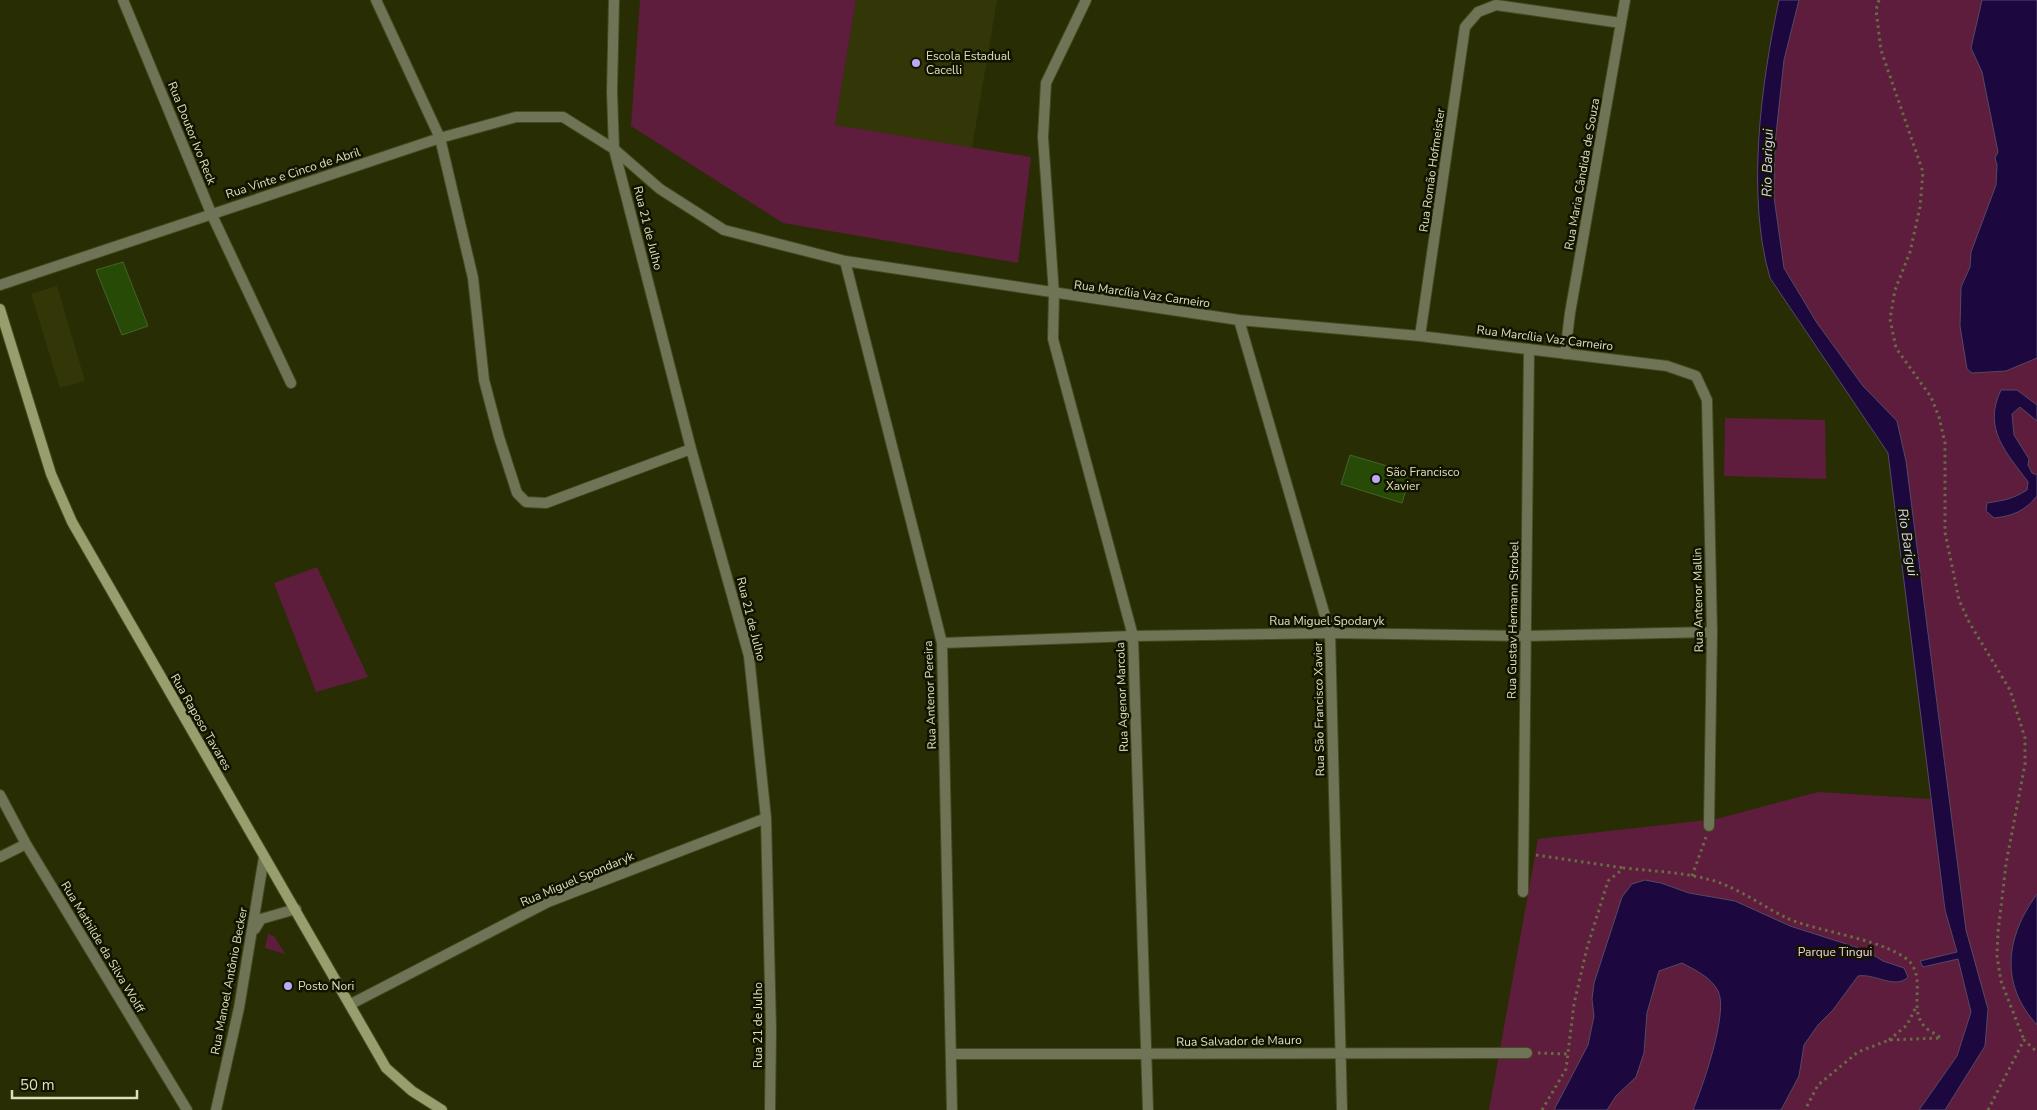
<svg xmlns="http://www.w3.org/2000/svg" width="2037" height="1110" viewBox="0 0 2037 1110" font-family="'Nunito Sans',sans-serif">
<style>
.built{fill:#333707}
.green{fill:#5e1d3c}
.water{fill:#1c083e;stroke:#554964}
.building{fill:#274a06;stroke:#416526}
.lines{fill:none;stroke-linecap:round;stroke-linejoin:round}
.street-casing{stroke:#454a20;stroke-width:12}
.secondary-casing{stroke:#454a20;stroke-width:12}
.path{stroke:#676c44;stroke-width:3;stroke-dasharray:2.5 4;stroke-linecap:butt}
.street{stroke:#707456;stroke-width:10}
.secondary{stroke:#989e6d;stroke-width:10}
.poi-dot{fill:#bbaaf6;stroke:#121400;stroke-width:2}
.labels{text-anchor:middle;stroke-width:5;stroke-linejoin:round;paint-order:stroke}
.poi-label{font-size:12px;fill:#dbe0bb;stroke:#121400;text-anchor:start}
.street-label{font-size:12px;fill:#dbe0bb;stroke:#121400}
.park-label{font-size:12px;fill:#f1d2dd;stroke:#121400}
.water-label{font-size:14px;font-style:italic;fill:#d8d3ee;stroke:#121400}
</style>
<rect width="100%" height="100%" fill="#292d03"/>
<!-- built -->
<path class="built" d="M856 0H997L972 148 835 125Z
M57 286 85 381 60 388 31 294Z"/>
<!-- green -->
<path class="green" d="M640 0H856L835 125 1031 157 1018 263 783 223 631 126Z
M1779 0H2037V1110H1489L1538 839 1716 819 1818 792 1931 799 1888 453 1770 278C1746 196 1761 83 1779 0Z
M1725 418 1825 420 1826 479 1724 476Z
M317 567 368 677 316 692 274 583Z
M268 934 274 936 285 954 265 948Z"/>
<!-- water -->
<path class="water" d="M1779 0H1799L1784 60 1775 144 1774 197 1784 268 1817 323 1863 386 1897 421 1906 461 1966 930 1988 1009 1985 1046 1945 1110H1919L1957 1056 1971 1012 1958 959 1923 967 1920 961 1957 952 1945 910 1888 453 1770 278C1746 196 1761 83 1779 0Z
M1982 0H2037V358L2006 371 1972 373 1967 369 1960 326 1961 287 1970 267 1971 252 1996 185 1997 165 1995 158 1998 152 1982 72 1971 48Z
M2001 390H2017L2037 405V421L2020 407 2012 414 2014 435 2029 459 2028 465 2032 473 2037 475V496C2025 511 2013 516 1994 518L1986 511 1987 503C2004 500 2011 500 2027 490L2028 482C2007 453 1982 429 2001 390Z
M1645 880 1661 883 1689 893 1735 901 1790 926 1865 950 1883 961 1904 968 1908 977C1895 990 1875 973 1858 976L1833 1010 1818 1025 1804 1045 1799 1076 1781 1110H1693C1702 1088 1729 1012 1718 991 1711 977 1695 970 1682 963L1659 971 1647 1013 1644 1053 1636 1077 1616 1096 1607 1110H1554L1588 1045 1594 1016 1592 999 1594 983 1622 897 1632 884Z
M2037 894V1025C1999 983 2006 937 2037 894Z"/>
<!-- building -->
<path class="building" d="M123 262 148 326 122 335 96 270Z
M1350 455 1411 473 1402 503 1341 484Z"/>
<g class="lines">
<!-- street casing -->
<g class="street-casing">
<path id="street" d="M123 0 211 213 291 383
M376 0 440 138 473 278 484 380 499 437 517 493 526 502 546 503 691 449
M614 0 612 92 614 149 691 449 749 656 766 818 771 1030 770 1110
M1086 0 1046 83 1043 137 1054 294 1053 339 1133 636 1148 1110
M845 261 942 643 952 1110
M0 285 440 138 516 117H563L614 149 660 189 724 230 845 261 1239 320 1420 336 1667 366 1696 376 1707 400 1712 632 1709 826
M1239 320 1330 633 1342 1110
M1420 336 1465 27 1478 12 1496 5 1621 23
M1565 354 1570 313 1625 0
M942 643 1133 636 1330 633 1525 636 1712 632
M0 795 26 844 187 1110
M0 857 26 844
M1523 892 1529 349
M255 929 261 919 296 909
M351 1004 548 902 766 818
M952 1054 1527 1053
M216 1110 239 1008 264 857"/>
</g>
<!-- secondary casing -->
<g class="secondary-casing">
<path id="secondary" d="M0 309 51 474 72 522 386 1068 412 1091 442 1110"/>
</g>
<!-- path -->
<path class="path" d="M1879 0 1876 10 1881 50 1923 172 1920 207 1910 252 1895 290 1890 319 1896 348 1931 397 1939 417 1945 443V532L1959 600 1969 622 2010 690 2025 738V764L2006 864 1998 932 1997 956 2001 981 2024 1040
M1536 855 1624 868
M1692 876 1706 837
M1889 1040 1907 1025 1916 1007
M1538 1053 1568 1054
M1542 1110 1566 1069 1574 1004 1587 948 1608 881 1624 868C1652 871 1680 872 1707 879 1735 885 1763 907 1789 919 1819 932 1888 940 1910 962 1926 981 1908 1009 1925 1027 1929 1031 1936 1034 1941 1038L1889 1040 1858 1052 1818 1085 1805 1110
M1988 1110 2024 1040 2037 1052"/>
<!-- street -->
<use href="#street" class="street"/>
<!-- secondary -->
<use href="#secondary" class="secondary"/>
</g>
<!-- markers -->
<g class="poi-dot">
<circle cx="916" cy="63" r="5"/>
<circle cx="1376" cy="479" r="5"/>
<circle cx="288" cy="986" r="5"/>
</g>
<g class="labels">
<!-- poi labels -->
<g class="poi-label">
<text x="926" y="60">Escola Estadual<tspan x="926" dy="14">Cacelli</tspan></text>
<text x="1386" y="476">São Francisco<tspan x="1386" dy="14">Xavier</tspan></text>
<text x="298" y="990">Posto Nori</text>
</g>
<!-- street labels -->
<g class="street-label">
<text transform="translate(192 133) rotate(68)" y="4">Rua Doutor Ivo Reck</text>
<text transform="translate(1432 170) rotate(-82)" y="4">Rua Romão Hofmeister</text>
<text transform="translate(293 173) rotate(-18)" y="4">Rua Vinte e Cinco de Abril</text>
<text transform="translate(1582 174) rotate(-80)" y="4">Rua Maria Cândida de Souza</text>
<text transform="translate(648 228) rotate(76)" y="4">Rua 21 de Julho</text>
<text transform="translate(1142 294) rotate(8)" y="4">Rua Marcília Vaz Carneiro</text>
<text transform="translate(1545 338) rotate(7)" y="4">Rua Marcília Vaz Carneiro</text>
<text transform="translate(1698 600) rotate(-91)" y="4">Rua Antenor Mallin</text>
<text transform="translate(751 619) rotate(76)" y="4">Rua 21 de Julho</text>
<text transform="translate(1513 620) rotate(-89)" y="4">Rua Gustav Hermann Strobel</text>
<text x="1327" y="625">Rua Miguel Spodaryk</text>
<text transform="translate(930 695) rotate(-92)" y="4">Rua Antenor Pereira</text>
<text transform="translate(1122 697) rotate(-92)" y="4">Rua Agenor Marcola</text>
<text transform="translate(1319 709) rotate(-91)" y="4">Rua São Francisco Xavier</text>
<text transform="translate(201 722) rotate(60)" y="4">Rua Raposo Tavares</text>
<text transform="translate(577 879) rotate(-23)" y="4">Rua Miguel Spondaryk</text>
<text transform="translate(103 947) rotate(59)" y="4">Rua Mathilde da Silva Wolff</text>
<text transform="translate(229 981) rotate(-79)" y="4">Rua Manoel Antônio Becker</text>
<text transform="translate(758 1025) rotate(-90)" y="4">Rua 21 de Julho</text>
<text transform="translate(1239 1041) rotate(-1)" y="4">Rua Salvador de Mauro</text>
</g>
<!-- park labels -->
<g class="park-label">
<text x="1835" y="956">Parque Tingui</text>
</g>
<!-- water labels -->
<g class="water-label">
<text transform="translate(1767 163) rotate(-89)" y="5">Rio Barigui</text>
<text transform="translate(1908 542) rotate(81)" y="5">Rio Barigui</text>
</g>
</g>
<!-- scale -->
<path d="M12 1090v8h125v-8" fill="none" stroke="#dbe0bb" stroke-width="2.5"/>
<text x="20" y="1090" font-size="15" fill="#dbe0bb" stroke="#121400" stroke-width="4" paint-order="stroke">50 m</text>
</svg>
